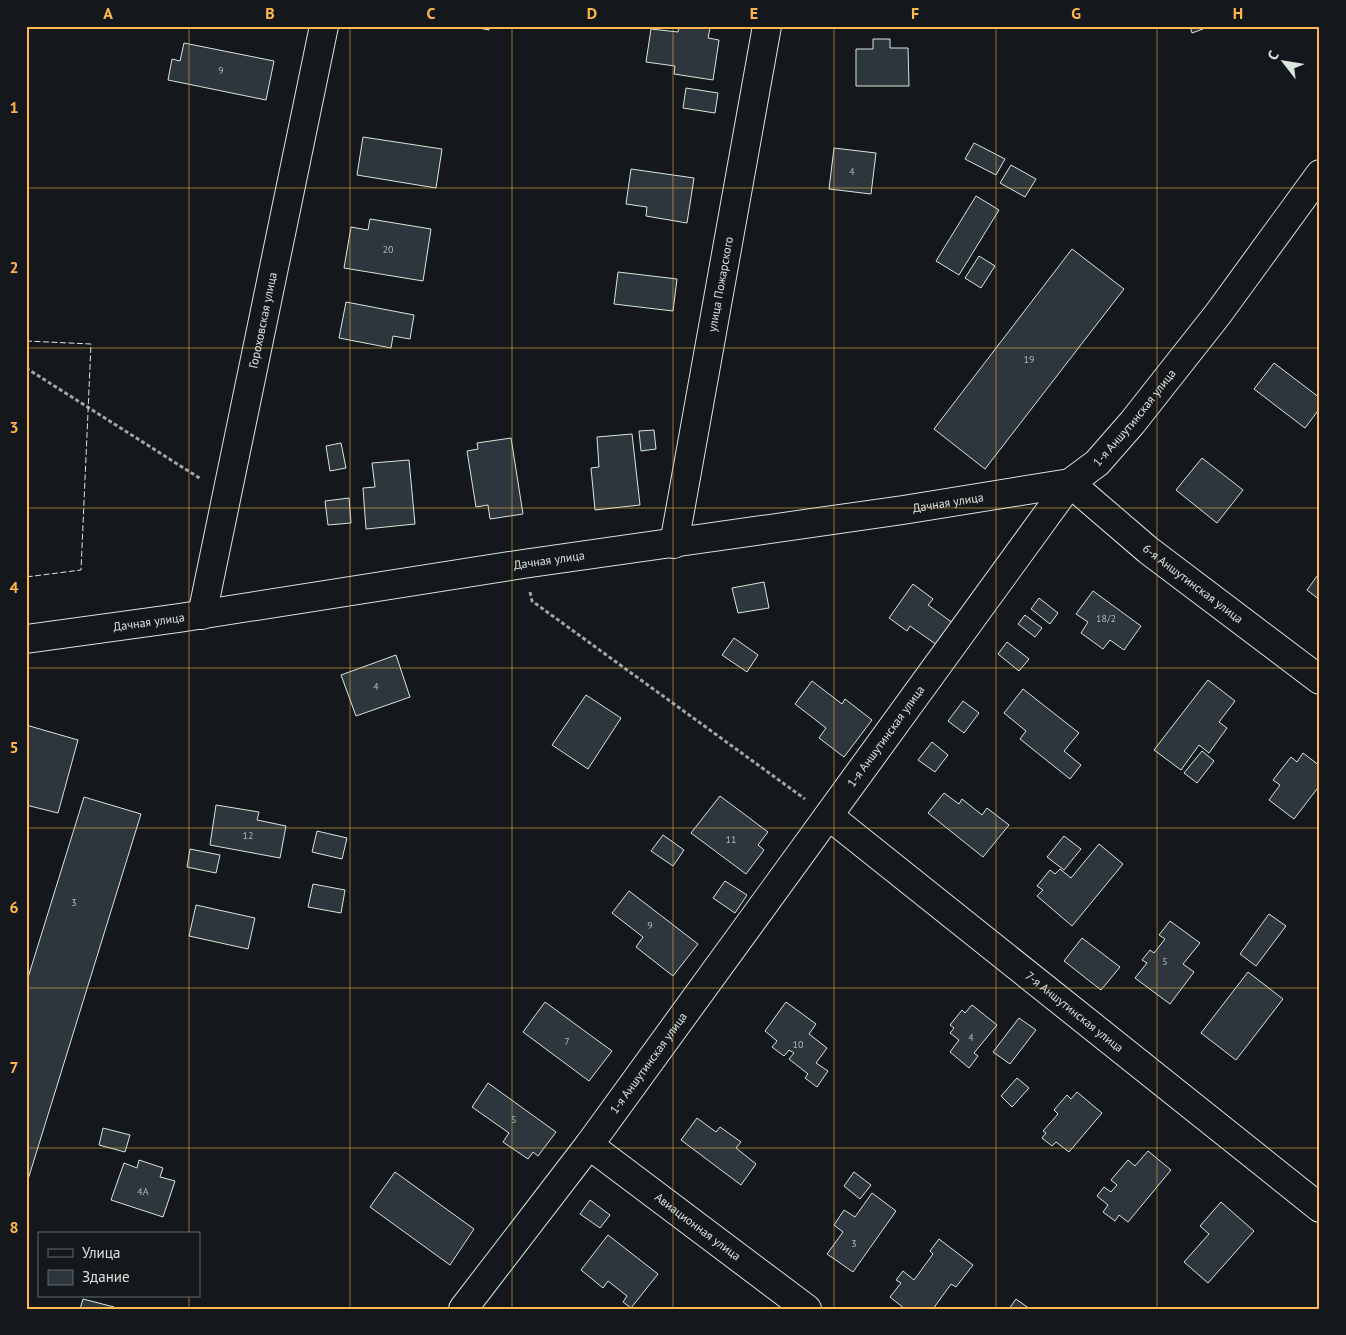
<svg xmlns="http://www.w3.org/2000/svg" width="1346" height="1335" viewBox="0 0 1346 1335" font-family="'PT Sans',sans-serif">
<style>
.building{fill:#2c363c;stroke:#d8e6dc}
.lines{fill:none;stroke-linecap:round;stroke-linejoin:round}
.street-casing{stroke:#d8e6dc;stroke-width:30}
.secondary-casing{stroke:#d8e6dc;stroke-width:30}
.path{stroke:#9da8a2;stroke-width:3;stroke-dasharray:4 2.5;stroke-linecap:butt}
.street{stroke:#14181c;stroke-width:28}
.secondary{stroke:#14181c;stroke-width:28}
.fence{stroke:#d8e6dc;stroke-width:1;stroke-dasharray:6 2.5;stroke-linecap:butt}
.grid{fill:none;stroke:#ffb74d;stroke-width:1;stroke-opacity:0.55}
.labels{text-anchor:middle;stroke-width:4;stroke-linejoin:round;paint-order:stroke}
.number-label{font-size:10px;fill:#adbab4}
.street-label{font-size:12px;fill:#d8e6dc;stroke:#14181c}
.neatline{fill:none;stroke:#ffb74d;stroke-width:2}
.grid-label{font-size:16px;text-anchor:middle;font-weight:bold;fill:#ffb74d}
</style>
<rect width="100%" height="100%" fill="#14181c"/>
<!-- building -->
<path class="building" d="M468 26H489V30Z
M679 26 710 28 708 38 719 40 713 80 674 74 675 66 646 62 651 29 678 32Z
M1190 26H1202L1203 29 1192 33Z
M873 39H890V48H908L909 86H856V49H873Z
M184 43 274 61 266 100 168 80 172 59 180 61Z
M686 88 718 93 715 113 683 108Z
M363 137 442 149 436 188 357 175Z
M974 143 1005 159 996 175 965 159Z
M834 148 876 153 871 194 829 189Z
M1011 165 1036 179 1025 197 1000 183Z
M631 169 694 178 687 223 646 216 647 207 626 204Z
M976 196 999 210 959 275 936 261Z
M370 219 431 229 423 281 344 268 351 227 368 230Z
M1072 249 1124 289 985 469 934 429Z
M979 256 995 266 981 288 965 278Z
M618 272 677 279 673 311 614 304Z
M346 302 414 315 410 339 393 336 391 348 339 338Z
M1274 363 1320 398V408L1305 428 1254 389Z
M654 430 656 449 641 451 639 431Z
M632 434 640 505 595 510 591 468 599 467 597 437Z
M511 438 523 514 490 519 488 505 476 507 467 451 478 449 477 443Z
M341 443 346 468 330 471 326 446Z
M1202 458 1243 490 1217 523 1176 490Z
M409 460 415 524 366 529 363 488 375 487 372 463Z
M349 498 351 523 328 525 325 501Z
M1320 572V600L1307 590Z
M764 582 769 608 738 613 732 588Z
M913 584 933 599 928 605 953 623 937 645 910 626 907 631 889 618Z
M1093 591 1141 626 1124 650 1110 640 1103 649 1081 633 1088 622 1076 614Z
M1039 598 1058 613 1050 624 1031 609Z
M1025 615 1042 628 1035 637 1018 624Z
M734 638 758 655 747 672 722 655Z
M1007 642 1029 659 1019 671 998 654Z
M396 655 410 697 356 716 341 675Z
M1208 680 1235 701 1219 722 1227 728 1209 753 1199 745 1181 770 1154 750Z
M812 681 842 704 845 699 872 720 844 757 819 738 826 728 795 704Z
M1023 689 1079 733 1064 751 1081 765 1070 779 1020 739 1026 731 1004 713Z
M586 695 621 718 588 769 552 745Z
M963 701 979 713 964 733 948 721Z
M26 725 78 740 58 813 26 805Z
M932 742 948 755 935 772 918 760Z
M1202 751 1214 761 1197 783 1184 773Z
M1303 753 1320 766V785L1294 819 1269 800 1280 785 1273 780 1291 757 1297 762Z
M944 793 959 804 962 799 982 815 987 808 1009 825 983 857 928 813Z
M720 796 768 832 758 845 764 850 746 874 691 833Z
M84 797 141 814 26 1186V984Z
M216 805 259 812 257 820 286 826 280 858 210 845Z
M317 831 347 838 342 859 312 852Z
M663 835 684 850 673 866 651 851Z
M1064 836 1081 849 1064 870 1047 857Z
M1099 844 1123 864 1072 926 1037 896 1043 890 1037 886 1050 870 1055 874 1060 869 1071 878Z
M190 849 220 855 216 873 187 867Z
M725 881 747 895 735 913 713 898Z
M313 884 345 890 341 913 308 907Z
M629 891 698 944 673 976 636 947 643 937 612 913Z
M196 905 255 918 248 949 189 936Z
M1269 914 1286 926 1256 966 1240 954Z
M1170 921 1200 943 1183 964 1194 972 1170 1004 1135 978 1147 963 1142 960 1150 950 1154 953 1165 939 1159 935Z
M1082 938 1120 967 1101 990 1064 961Z
M1248 972 1283 999 1236 1060 1201 1033Z
M545 1002 612 1051 589 1081 523 1032Z
M786 1002 816 1024 809 1034 827 1048 816 1063 828 1071 817 1087 805 1078 808 1074 789 1059 794 1053 789 1050 784 1056 772 1047 777 1041 765 1031Z
M972 1005 997 1025 974 1053 978 1056 969 1068 950 1052 959 1040 950 1033 954 1028 950 1025 962 1010 965 1013Z
M1019 1018 1036 1030 1010 1064 993 1052Z
M1017 1078 1029 1088 1012 1107 1001 1096Z
M488 1083 556 1132 538 1156 533 1152 528 1159 503 1142 509 1133 472 1107Z
M1077 1092 1102 1113 1069 1152 1056 1142 1052 1146 1042 1138 1046 1133 1043 1131 1058 1114 1054 1110 1067 1095 1071 1099Z
M697 1118 716 1132 720 1127 741 1142 736 1148 756 1164 741 1185 681 1140Z
M103 1128 130 1135 125 1152 99 1145Z
M1148 1151 1171 1170 1128 1222 1119 1215 1115 1221 1103 1212 1108 1205 1097 1196 1104 1187 1111 1192 1117 1185 1111 1180 1128 1160 1135 1166Z
M139 1160 163 1168 160 1177 175 1181 163 1217 111 1200 124 1163 137 1168Z
M395 1172 474 1229 450 1265 370 1207Z
M854 1172 871 1185 860 1199 844 1186Z
M872 1193 896 1211 853 1272 827 1254 843 1232 834 1225 844 1210 855 1217Z
M590 1200 610 1215 600 1228 580 1214Z
M1221 1202 1254 1231 1208 1283 1184 1262 1209 1234 1200 1226Z
M608 1235 658 1274 631 1308 623 1302 627 1296 608 1281 603 1288 581 1270Z
M939 1239 973 1265 956 1287 951 1284 933 1309H905L890 1297 901 1283 896 1280 903 1271 914 1280 933 1254 930 1251Z
M83 1299 114 1307V1309H80Z
M1016 1299 1030 1309H1009Z"/>
<g class="lines">
<!-- street casing -->
<g class="street-casing">
<g id="street">
<path id="s1" d="M674 544 767 26"/>
<path id="s2" d="M202 615 324 26"/>
<path id="s3" d="M829 816 1320 1208"/>
<path id="s4" d="M589 1145 807 1309"/>
<path id="s5" d="M463 1309 589 1145 1070 483 1148 550 1320 680"/>
</g>
</g>
<!-- secondary casing -->
<g class="secondary-casing">
<g id="secondary">
<path id="s6" d="M26 639 179 618 523 564 903 510 1070 483 1097 463 1132 423 1218 314 1320 174"/>
</g>
</g>
<!-- path -->
<path class="path" d="M26 368 201 479
M530 592 532 601 805 799"/>
<!-- street -->
<use href="#street" class="street"/>
<!-- secondary -->
<use href="#secondary" class="secondary"/>
<!-- fence -->
<path class="fence" d="M26 341 91 344 81 570 26 577"/>
</g>
<!-- grid -->
<path class="grid" d="M189 26V1234M350 26V1309M512 26V1309M673 26V1309M834 26V1309M996 26V1309M1157 26V1309M26 188H1320M26 348H1320M26 508H1320M26 668H1320M26 828H1320M26 988H1320M26 1148H1320M189 1296V1309"/>
<g class="labels">
<!-- number labels -->
<g class="number-label">
<text x="221" y="74">9</text>
<text x="852" y="175">4</text>
<text x="388" y="253">20</text>
<text x="1029" y="363">19</text>
<text x="1106" y="622">18/2</text>
<text x="376" y="690">4</text>
<text x="248" y="839">12</text>
<text x="731" y="843">11</text>
<text x="74" y="906">3</text>
<text x="650" y="929">9</text>
<text x="1165" y="965">5</text>
<text x="971" y="1041">4</text>
<text x="567" y="1045">7</text>
<text x="798" y="1048">10</text>
<text x="514" y="1123">5</text>
<text x="143" y="1195">4А</text>
<text x="854" y="1247">3</text>
</g>
<!-- street labels -->
<g class="street-label">
<text dy="4" stroke="none"><textPath href="#s1" startOffset="264">улица Пожарского</textPath></text>
<text dy="4" stroke="none"><textPath href="#s2" startOffset="301">Гороховская улица</textPath></text>
<text dy="4" stroke="none"><textPath href="#s6" startOffset="1148">1-я Аншутинская улица</textPath></text>
<text dy="4" stroke="none"><textPath href="#s6" startOffset="932">Дачная улица</textPath></text>
<text dy="4" stroke="none"><textPath href="#s6" startOffset="529">Дачная улица</textPath></text>
<text dy="4" stroke="none"><textPath href="#s5" startOffset="1184">6-я Аншутинская улица</textPath></text>
<text dy="4" stroke="none"><textPath href="#s6" startOffset="124">Дачная улица</textPath></text>
<text dy="4" stroke="none"><textPath href="#s5" startOffset="712">1-я Аншутинская улица</textPath></text>
<text dy="4" stroke="none"><textPath href="#s3" startOffset="314">7-я Аншутинская улица</textPath></text>
<text dy="4" stroke="none"><textPath href="#s5" startOffset="308">1-я Аншутинская улица</textPath></text>
<text dy="4" stroke="none"><textPath href="#s4" startOffset="136">Авиационная улица</textPath></text>
</g>
</g>
<!-- border -->
<rect width="1346" height="1335" fill="none" stroke="#14181c" stroke-width="55"/>
<!-- legend -->
<rect x="38" y="1232" width="162" height="65" fill="#14181c" stroke="#626a69"/>
<rect x="48" y="1249" width="25" height="8" fill="#14181c" stroke="#626a69"/>
<text x="82" y="1258" font-size="15" fill="#d8e6dc">Улица</text>
<rect x="48" y="1270" width="25" height="15" fill="#2c363c" stroke="#626a69"/>
<text x="82" y="1282" font-size="15" fill="#d8e6dc">Здание</text>
<!-- north arrow -->
<g transform="translate(1284 62) rotate(301)" stroke="#14181c" stroke-width="4" paint-order="stroke">
<path d="M0-4L9 19L0 12L-9 19Z" fill="#d8e6dc"/>
<text y="-8" font-size="14" font-weight="bold" text-anchor="middle" fill="#d8e6dc">С</text>
</g>
<rect x="28" y="28" width="1290" height="1280" class="neatline"/>
<g class="grid-label">
<text x="108" y="19">A</text>
<text x="270" y="19">B</text>
<text x="431" y="19">C</text>
<text x="592" y="19">D</text>
<text x="754" y="19">E</text>
<text x="915" y="19">F</text>
<text x="1076" y="19">G</text>
<text x="1238" y="19">H</text>
<text x="14" y="113">1</text>
<text x="14" y="273">2</text>
<text x="14" y="433">3</text>
<text x="14" y="593">4</text>
<text x="14" y="753">5</text>
<text x="14" y="913">6</text>
<text x="14" y="1073">7</text>
<text x="14" y="1233">8</text>
</g>
</svg>
